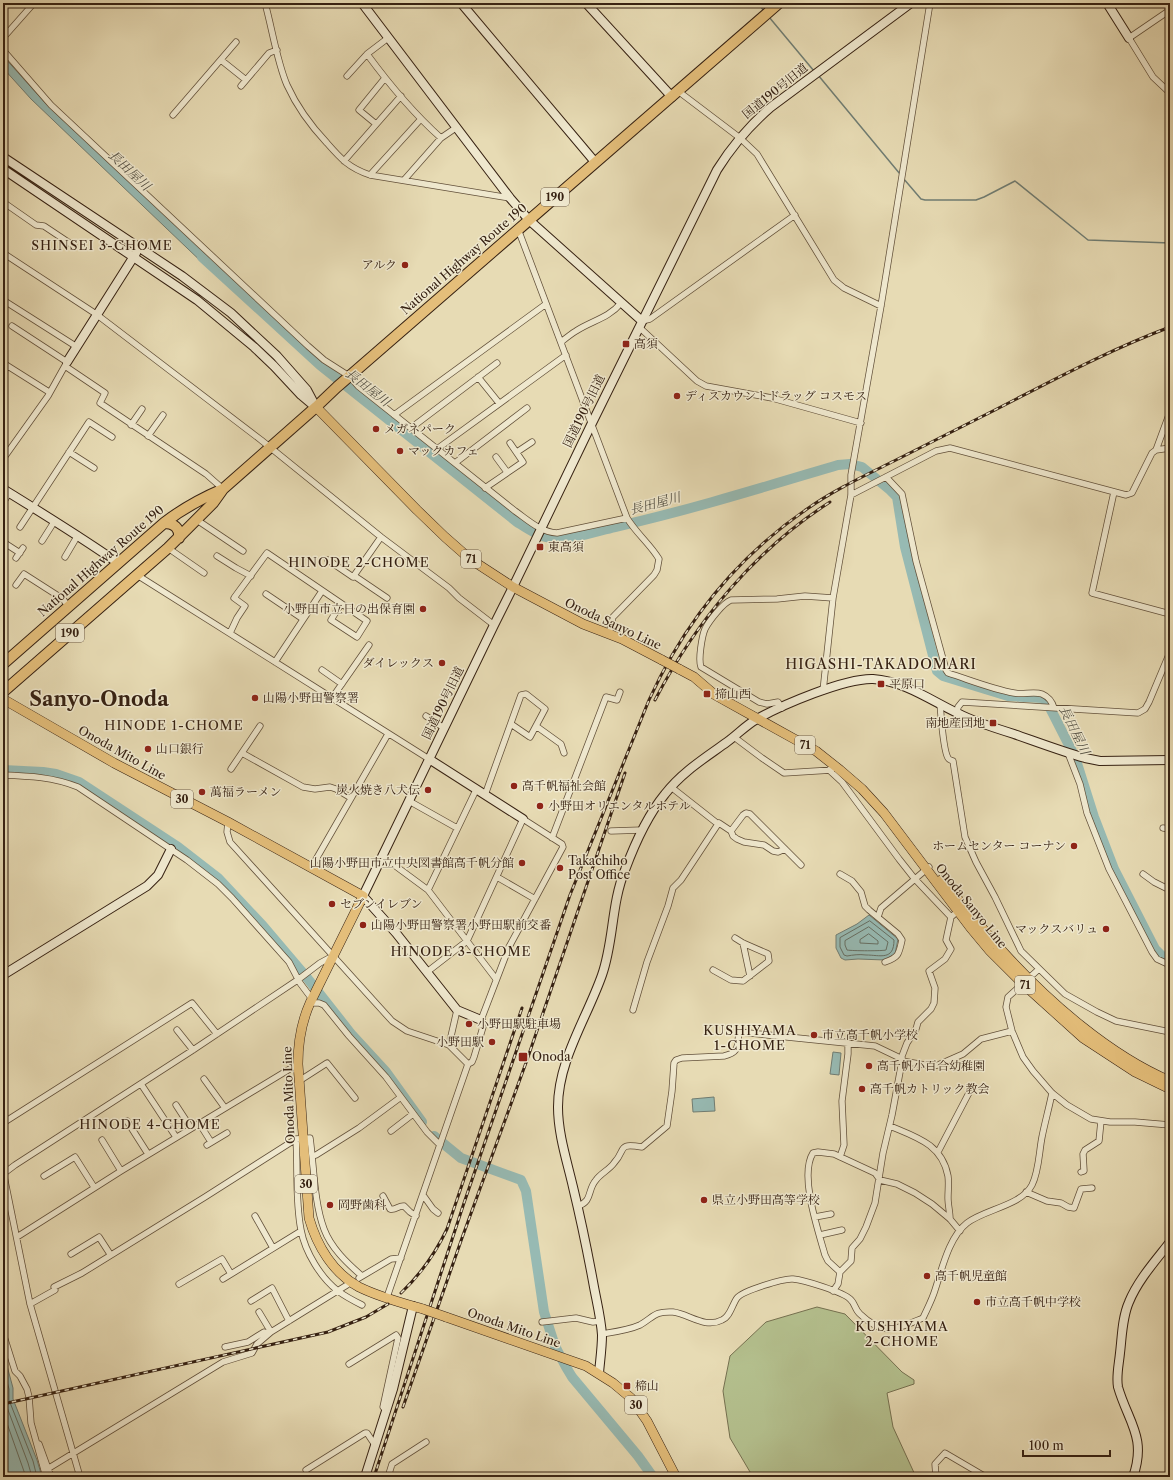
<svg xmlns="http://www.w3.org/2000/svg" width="1173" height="1480" viewBox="0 0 1173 1480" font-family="'Libre Caslon Text','Noto Serif JP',serif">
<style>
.green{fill:#b4c08e;stroke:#757050}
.water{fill:#97bab3;stroke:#707d73}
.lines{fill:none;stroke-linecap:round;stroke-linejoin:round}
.shore{stroke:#666e62;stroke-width:1}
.stream{stroke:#707d73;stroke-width:1.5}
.river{stroke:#97bab3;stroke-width:10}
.street-casing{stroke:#62503a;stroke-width:7}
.secondary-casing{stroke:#362112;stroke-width:10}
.primary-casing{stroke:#362112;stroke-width:10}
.highway-casing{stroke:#362112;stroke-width:12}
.street{stroke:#efe8ce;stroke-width:5.5}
.secondary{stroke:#efe8ce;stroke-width:8}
.primary{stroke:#e4be7a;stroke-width:9}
.highway{stroke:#e4be7a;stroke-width:10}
.rail-casing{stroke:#362112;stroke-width:3}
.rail{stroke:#efe8ce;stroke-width:1.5;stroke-dasharray:4.5;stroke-linecap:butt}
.primary-bridge-casing{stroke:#362112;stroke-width:10;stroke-linecap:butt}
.primary-bridge{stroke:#e4be7a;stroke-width:9}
.poi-dot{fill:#8f2418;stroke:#efe8ce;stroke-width:1.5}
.labels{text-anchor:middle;stroke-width:3;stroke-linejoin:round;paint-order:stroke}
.shield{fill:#efe8ce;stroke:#6e5d4a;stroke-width:1}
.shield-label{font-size:11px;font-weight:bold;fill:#362112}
.street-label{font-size:12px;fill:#362112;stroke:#efe8ce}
.poi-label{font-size:12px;fill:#362112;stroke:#efe8ce;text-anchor:start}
.water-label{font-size:13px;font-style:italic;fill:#534f42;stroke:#efe8ce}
.neighbourhood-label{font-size:13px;letter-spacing:1px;fill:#362112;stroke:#efe8ce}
.quarter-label{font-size:14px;letter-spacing:1px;fill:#362112;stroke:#efe8ce}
.town-label{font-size:20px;font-weight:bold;fill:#362112;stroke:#efe8ce}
</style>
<rect width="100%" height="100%" fill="#e7dbb4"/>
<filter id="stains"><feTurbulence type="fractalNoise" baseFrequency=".005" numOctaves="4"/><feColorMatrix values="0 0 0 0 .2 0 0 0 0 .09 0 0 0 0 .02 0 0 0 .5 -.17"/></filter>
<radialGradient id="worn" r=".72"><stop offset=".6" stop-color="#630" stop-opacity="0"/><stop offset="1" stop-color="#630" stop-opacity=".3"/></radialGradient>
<!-- green -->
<path class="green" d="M817 1307 845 1314 902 1372 914 1380V1384L887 1393 893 1427 916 1477H753L730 1438 723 1391 730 1356 766 1322Z"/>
<!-- water -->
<path class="water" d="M3 56 48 106 215 262 209 269 31 99 3 68Z
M869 915 898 939 895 954 885 960 858 959 845 960 841 958 836 948V935L857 924Z
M833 1052 841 1053 839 1075 830 1074Z
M714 1097 715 1111 693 1112 692 1099Z
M3 1351 13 1388V1399L37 1460 42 1477H3Z"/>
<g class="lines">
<!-- shore -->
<path class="shore" d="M870 921 894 940C894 961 880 955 866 955 859 954 853 955 847 956L844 955 840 947V938Z
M869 927 888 942 886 950C884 951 852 951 847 950L845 945V941Z
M869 934 878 941V944L860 943V940Z
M3 1366 9 1389V1400L33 1461 37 1477
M3 1385 5 1402 28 1463 32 1477
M3 1412 26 1477"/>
<!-- stream -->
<path class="stream" d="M758 3 764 11
M769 17 814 71
M818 75 900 174
M903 178 921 199 925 200H976L984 197 1015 181 1088 240 1170 243"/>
<!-- river -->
<path class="river" d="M202 257 320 365 517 522C528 529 539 537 553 538 571 540 597 531 615 527 690 510 764 487 838 465L850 464 862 467 890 490 897 497 905 547 937 671 943 676 1008 696 1042 698 1048 704 1075 757 1094 817 1114 869 1155 949 1162 956 1170 959
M3 770 43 772 56 774 79 782 178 847 218 878 263 926 308 979 352 1035 386 1072 422 1122
M434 1136 461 1158 521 1180 526 1191 544 1312 555 1346 566 1367 572 1377 638 1456 653 1477"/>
<!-- street casing -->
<g class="street-casing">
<path id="street" d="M265 3C272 28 277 62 287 85 297 107 311 126 327 143 341 159 349 168 370 175L510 198
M764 3 771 10
M1170 10 1129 38 1153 77 1170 93
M3 38 34 3
M3 50 51 105 308 346 324 360 349 376 358 386 515 511C528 520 540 532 557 533L627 518
M367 54C389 84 413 113 441 138
M221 60 246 80
M347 76 367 54 388 38
M241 86 269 53 277 50
M678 91 740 138 757 154 834 280 844 288 881 306
M173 115 236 42
M376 124 359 110 385 78
M344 161 401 96
M370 175 420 120
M404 180 441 138 457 127
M3 202 36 225 44 226 74 246
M518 229 627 518C636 533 650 544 659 559L657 570 654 575 613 617 609 634
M3 253 96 314 261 440 381 537 449 588 459 598 494 625
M3 300 77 347
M642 321 650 319 795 215
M639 327 697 381 706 386 772 398 861 423
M561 342C566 338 571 334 576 331 591 321 609 318 621 303
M3 363 49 392
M65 366 105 393 100 403 206 474 223 489
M3 373 7 366
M478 377 499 403
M394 415 546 304
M131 425 142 409
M411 428 497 363
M148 436 163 415
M437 449 566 355
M1156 450 1170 412
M69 452 94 468
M517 452 532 442
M496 457 507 472
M3 459 48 396 67 362 12 326
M455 463 527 408
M886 477 902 494 916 561 946 670 948 673C970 680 992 689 1014 693 1023 695 1034 691 1042 694 1049 697 1052 701 1054 708
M485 488 523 462 510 443
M1114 492 1092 593 1170 614
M851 495 936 451 950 448 1126 495 1132 493 1152 453 1156 450 1170 448
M3 503 9 493
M197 520 243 551
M20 527 89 422 112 437
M42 541 54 522
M3 542 20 553
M168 548 204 573
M217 556 236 568 251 576
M65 557 78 535
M16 558 23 548
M328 560 353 577 381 537
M137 575 429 759
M353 577H356L387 598
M16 585 24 574 63 599 68 606
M266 594 303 619
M230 633 237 618 245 606 234 598 267 553 367 621 357 637 331 620 341 604
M275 662 322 591
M322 670 342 684
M823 691 833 598 851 495V475L881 306 930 3
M332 698 369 645
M940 704C941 714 943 750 948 758 949 760 951 760 953 761L965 837 976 862 995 897 1021 951 1065 994 1097 1012 1116 1021 1170 1032
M782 708 778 702 767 704 759 702 701 667C698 660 702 636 705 629 709 621 723 603 731 600L777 599 805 596 833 598
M957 713 958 707 962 702 1138 713 1145 709 1149 702 1170 652
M426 716 444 728
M536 726 561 744 564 753
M734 737 762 758 784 773 832 770
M242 753 303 787 315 789 330 787 336 789 351 798
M1068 753 1080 784 1087 813 1109 869 1152 952 1157 959 1170 965
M231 769 260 726
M829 770 842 782 899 859 914 878 951 917
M3 775C29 776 53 777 78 787L187 860 218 884 232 898 289 962 300 983 312 999
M485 795 521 695 526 694 545 709 530 737 511 724
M409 801 457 828
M228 822 227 832 230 842 392 1021 407 1031 449 1045 468 1064
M719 823 731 831 733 836 737 839 744 842 764 845 773 851 778 852 785 849
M1163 828 1170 829
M611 831 642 830
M731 831 743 815 746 813 750 814 801 865
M552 838 606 697 617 700 620 692
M382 856 428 890 496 979
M311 868 388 734
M840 874 852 881 861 892 865 906 869 910 898 934 902 940C899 954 899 957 885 962
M1143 874 1154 882 1170 890
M497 877 535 899
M428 890 476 790
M878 917 881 908 929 867
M743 943 750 976
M1039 969 1008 997 1006 1007 1012 1031 1023 1057 1033 1071 1052 1093 1067 1105 1091 1119 1110 1122H1135L1170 1125
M713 970 731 980 743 981 769 961 768 954 766 953 743 943 735 938
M310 1003H319L324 1005 349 1036 386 1077 427 1132 440 1145
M633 1010 647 962 668 906 673 888 681 880 718 824 671 787
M177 1030 193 1050
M449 1045 457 1010
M204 1079 225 1108
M299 1081 327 1063 355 1098
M141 1084 176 1137
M176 1105 191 1128
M127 1121 148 1154
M3 1123 192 1003 217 1034
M199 1123 211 1142
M890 1126C916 1137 942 1144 948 1176 949 1183 948 1190 948 1198 948 1205 950 1212 950 1219
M391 1131 413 1114
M296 1139C298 1169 295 1200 301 1230 305 1252 321 1278 338 1291 346 1297 354 1301 362 1305
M102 1140 121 1171
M207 1145 227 1133
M938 1152 971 1089
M313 1156 316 1155 359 1128 401 1097
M840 1157 844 1145 842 1101 848 1054V1043
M3 1171 30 1304 80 1477
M1081 1172 1084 1171 1083 1154 1085 1150 1099 1141 1101 1121
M3 1174 15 1165 193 1050 299 979 320 963 333 956
M44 1176 75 1157 94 1187
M1026 1192 1047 1201 1061 1203 1068 1207 1074 1208 1081 1189 1092 1188
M423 1195 433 1209 438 1213
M383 1196 390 1209C395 1211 399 1205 404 1206L410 1212 416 1216
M578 1206C593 1201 587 1190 596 1180 601 1173 609 1170 614 1163 627 1149 616 1143 642 1147L667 1126 672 1091 674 1063 676 1060 682 1058 724 1056C740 1052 737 1046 739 1032L875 1046 898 1057 902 1061 931 1066 938 1065 963 1054 981 1039 1012 1031
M255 1216 273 1248
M815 1217 831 1214
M820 1235 842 1230
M17 1237 121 1171 298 1064
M71 1254 99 1237 110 1254
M840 1272 828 1261 825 1255C818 1230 799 1175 813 1153L818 1152 834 1154 875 1173 880 1180 897 1184 915 1193 932 1204 950 1219 960 1231
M359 1278 391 1259 401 1258
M223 1279 301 1231
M179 1284 222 1259 231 1274
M833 1291 838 1284 840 1272 851 1261 852 1248 860 1239 866 1227 875 1203 883 1153 892 1115 902 1061V1056L907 1043 916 1029 918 1022 931 1009 934 1003 935 988 929 971 945 959 951 949 946 940 951 917 958 911
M387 1297 468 1064 472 1062 474 1057 483 1027 481 1020 509 947 563 847 562 844 523 819 467 941 427 972
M251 1301 272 1288 289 1321
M30 1304 55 1290 54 1287 82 1273 205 1197 296 1139 310 1138C314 1167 314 1202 324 1229 331 1248 347 1263 362 1276
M259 1312 271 1332
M542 1322 576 1318 593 1322 600 1321
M3 1333 15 1371 20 1376 27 1389 29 1397 31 1423 46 1477
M602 1334C614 1332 629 1330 640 1325 654 1317 654 1311 673 1312 689 1314 705 1329 722 1320 730 1317 732 1305 737 1298 742 1291 784 1278 793 1279 804 1280 843 1292 850 1299 855 1303 855 1310 860 1314 884 1337 896 1329 923 1318 927 1309 932 1300 935 1290 942 1269 949 1237 967 1223 985 1209 1021 1206 1032 1185 1039 1171 1039 1152 1042 1137 1045 1122 1049 1108 1052 1093
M225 1347 248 1342 264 1332 268 1334
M349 1364 396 1335 398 1338 383 1407 386 1410
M39 1444 51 1477
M49 1468 223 1362 252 1353 257 1344 271 1332 347 1285
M306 1470 365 1433H367L375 1445
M388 1477 392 1464 426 1442
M936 1477 935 1464 945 1453 986 1477"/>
</g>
<!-- secondary casing -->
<g class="secondary-casing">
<path id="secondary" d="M362 3 510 198 529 220 642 321
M461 3 595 162
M586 3 672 97
M1107 3 1129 38
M3 157 182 276 231 313 277 356 307 390 316 407
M3 169 197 300 254 347 274 366 301 395 314 406
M67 362 136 253
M3 489C42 513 81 537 118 563
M429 759 523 819
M3 975 147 886 158 875 171 849
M481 1020 457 1010 396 933 363 896 494 625 513 587 592 423 717 170C732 146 749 126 771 107L911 3
M599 1373C600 1361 602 1348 602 1335 601 1319 597 1303 594 1287 588 1254 581 1220 573 1187 567 1161 558 1134 558 1107 558 1060 587 1018 602 975 614 941 611 904 625 870 635 843 647 816 665 794 682 772 705 758 727 742 737 735 746 725 757 719 782 705 845 678 873 679 907 681 937 705 968 718 982 724 998 729 1014 734 1037 742 1061 751 1085 758L1100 761 1170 760
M365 1477 393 1389 413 1306
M1133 1477C1147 1437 1128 1422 1118 1387 1116 1376 1119 1364 1120 1353 1122 1337 1122 1318 1129 1302 1138 1280 1156 1260 1170 1242"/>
</g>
<!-- primary casing -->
<g class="primary-casing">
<path id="primary" d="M316 407 417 510 445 537 470 559 513 587 583 624 622 639 662 660
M679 669 694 677 715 695 816 751 840 770 862 789 884 813 970 927 990 951 1022 983 1083 1038 1135 1072 1170 1089
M3 699 114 763 228 822 363 896 310 1003C301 1023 298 1043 298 1064L309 1218C317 1246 333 1273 359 1287 379 1297 402 1303 423 1309
M941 880C963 904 983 930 1005 954 1049 1002 1109 1055 1170 1081
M446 1317 586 1366 613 1383 631 1398 647 1421 676 1477"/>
</g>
<!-- highway casing -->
<g class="highway-casing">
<path id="highway" d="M164 523C174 523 180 528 179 538
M3 664 164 523C182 509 202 498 223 489
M3 692 168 548 213 503 223 489 316 407 337 387 779 3"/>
</g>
<!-- street -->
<use href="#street" class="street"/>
<!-- secondary -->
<use href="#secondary" class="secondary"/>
<!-- primary -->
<use href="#primary" class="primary"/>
<!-- highway -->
<use href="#highway" class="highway"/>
<!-- rail casing -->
<g class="rail-casing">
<path id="rail" d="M655 700C696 621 755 550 830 502
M401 1293C421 1274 435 1254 447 1229L522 1008
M3 1404 328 1332 366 1317 388 1304
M403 1407 462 1238 527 1060 625 773
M374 1477 464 1203 570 895 649 700C684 623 737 557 807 509 834 490 864 476 894 461 924 446 955 430 985 415 1046 384 1106 351 1170 327"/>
</g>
<!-- rail -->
<use href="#rail" class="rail"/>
<!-- primary-bridge casing -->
<g class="primary-bridge-casing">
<path id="primary-bridge" d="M662 660 679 669
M423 1309 446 1317"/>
</g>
<!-- primary-bridge -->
<use href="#primary-bridge" class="primary-bridge"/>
</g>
<!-- markers -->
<g class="poi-dot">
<circle cx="405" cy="265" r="4"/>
<rect x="622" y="340" width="8" height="8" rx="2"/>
<circle cx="677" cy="396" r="4"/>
<circle cx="376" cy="429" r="4"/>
<circle cx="400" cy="451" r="4"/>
<rect x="536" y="543" width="8" height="8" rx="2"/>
<circle cx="423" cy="609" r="4"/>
<circle cx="442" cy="663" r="4"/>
<rect x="877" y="680" width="8" height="8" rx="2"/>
<rect x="703" y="690" width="8" height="8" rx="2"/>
<circle cx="255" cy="698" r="4"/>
<rect x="989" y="719" width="8" height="8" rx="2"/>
<circle cx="148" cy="749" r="4"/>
<circle cx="514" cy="786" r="4"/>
<circle cx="428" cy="790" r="4"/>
<circle cx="202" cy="792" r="4"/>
<circle cx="540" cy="806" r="4"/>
<circle cx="1074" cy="846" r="4"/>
<circle cx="522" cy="863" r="4"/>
<circle cx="560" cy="868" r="4"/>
<circle cx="332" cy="904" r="4"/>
<circle cx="363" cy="925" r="4"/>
<circle cx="1106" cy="929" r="4"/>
<circle cx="469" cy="1024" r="4"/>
<circle cx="814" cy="1035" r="4"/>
<circle cx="492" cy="1042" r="4"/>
<rect x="518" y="1052" width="10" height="10" rx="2"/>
<circle cx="869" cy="1066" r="4"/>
<circle cx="862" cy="1089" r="4"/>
<circle cx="704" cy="1200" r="4"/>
<circle cx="330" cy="1205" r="4"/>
<circle cx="927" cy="1276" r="4"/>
<circle cx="977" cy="1302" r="4"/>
<rect x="623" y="1382" width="8" height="8" rx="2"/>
</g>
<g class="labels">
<!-- shield labels -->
<g class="shield">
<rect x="541" y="188" width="28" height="18" rx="3"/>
<rect x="461" y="550" width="20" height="18" rx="3"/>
<rect x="56" y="624" width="28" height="18" rx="3"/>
<rect x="795" y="736" width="20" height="18" rx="3"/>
<rect x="171" y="790" width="22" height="18" rx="3"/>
<rect x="1015" y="976" width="20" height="18" rx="3"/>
<rect x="295" y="1175" width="22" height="18" rx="3"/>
<rect x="625" y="1396" width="22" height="18" rx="3"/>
</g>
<g class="shield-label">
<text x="555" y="201">190</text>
<text x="471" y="563">71</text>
<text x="70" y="637">190</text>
<text x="805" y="749">71</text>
<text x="182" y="803">30</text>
<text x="1025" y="989">71</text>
<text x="306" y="1188">30</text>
<text x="636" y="1409">30</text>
</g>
<!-- street labels -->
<g class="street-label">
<text transform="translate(775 91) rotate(-39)" y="4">国道190号旧道</text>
<text transform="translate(464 259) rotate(-41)" y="4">National Highway Route 190</text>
<text transform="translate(584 411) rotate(-64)" y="4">国道190号旧道</text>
<text transform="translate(101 561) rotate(-41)" y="4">National Highway Route 190</text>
<text transform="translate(613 624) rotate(25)" y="4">Onoda Sanyo Line</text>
<text transform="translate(443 703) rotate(-64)" y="4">国道190号旧道</text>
<text transform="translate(122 753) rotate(29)" y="4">Onoda Mito Line</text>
<text transform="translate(971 906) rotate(51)" y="4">Onoda Sanyo Line</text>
<text transform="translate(289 1095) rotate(-92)" y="4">Onoda Mito Line</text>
<text transform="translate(514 1328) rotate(19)" y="4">Onoda Mito Line</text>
</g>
<!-- poi labels -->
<g class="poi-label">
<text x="397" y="269" text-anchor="end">アルク</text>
<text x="634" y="348">高須</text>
<text x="685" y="400">ディスカウントドラッグ コスモス</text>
<text x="384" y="433">メガネパーク</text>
<text x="408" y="455">マックカフェ</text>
<text x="548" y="551">東高須</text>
<text x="415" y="613" text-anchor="end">小野田市立日の出保育園</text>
<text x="434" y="667" text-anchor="end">ダイレックス</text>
<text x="889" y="688">平原口</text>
<text x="715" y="698">揥山西</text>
<text x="263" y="702">山陽小野田警察署</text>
<text x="985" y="727" text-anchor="end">南地産団地</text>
<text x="156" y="753">山口銀行</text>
<text x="522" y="790">高千帆福祉会館</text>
<text x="420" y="794" text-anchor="end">炭火焼き八犬伝</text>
<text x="210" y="796">萬福ラーメン</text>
<text x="548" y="810">小野田オリエンタルホテル</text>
<text x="1066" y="850" text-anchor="end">ホームセンター コーナン</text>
<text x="568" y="865">Takachiho<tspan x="568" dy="14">Post Office</tspan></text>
<text x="514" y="867" text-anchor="end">山陽小野田市立中央図書館高千帆分館</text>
<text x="340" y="908">セブンイレブン</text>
<text x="371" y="929">山陽小野田警察署小野田駅前交番</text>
<text x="1098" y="933" text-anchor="end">マックスバリュ</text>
<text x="477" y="1028">小野田駅駐車場</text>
<text x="822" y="1039">市立高千帆小学校</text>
<text x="484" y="1046" text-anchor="end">小野田駅</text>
<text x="532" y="1061">Onoda</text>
<text x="877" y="1070">高千帆小百合幼稚園</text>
<text x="870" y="1093">高千帆カトリック教会</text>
<text x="712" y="1204">県立小野田高等学校</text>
<text x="338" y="1209">岡野歯科</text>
<text x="935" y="1280">高千帆児童館</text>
<text x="985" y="1306">市立高千帆中学校</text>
<text x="635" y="1390">楴山</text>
</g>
<!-- water labels -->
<g class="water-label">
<text transform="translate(130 170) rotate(43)" y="5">長田屋川</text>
<text transform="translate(368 387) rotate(38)" y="5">長田屋川</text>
<text transform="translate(655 503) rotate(-15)" y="5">長田屋川</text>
<text transform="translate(1075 730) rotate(64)" y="5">長田屋川</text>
</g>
<!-- neighbourhood labels -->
<g class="neighbourhood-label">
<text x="102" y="250">SHINSEI 3-CHOME</text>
<text x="359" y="567">HINODE 2-CHOME</text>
<text x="174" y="730">HINODE 1-CHOME</text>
<text x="461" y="956">HINODE 3-CHOME</text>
<text x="750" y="1035">KUSHIYAMA<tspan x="750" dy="15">1-CHOME</tspan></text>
<text x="150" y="1129">HINODE 4-CHOME</text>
<text x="902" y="1331">KUSHIYAMA<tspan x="902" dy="15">2-CHOME</tspan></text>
</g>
<!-- quarter labels -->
<g class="quarter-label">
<text x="881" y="669">HIGASHI-TAKADOMARI</text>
</g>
<!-- town labels -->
<g class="town-label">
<text x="99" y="706">Sanyo-Onoda</text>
</g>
</g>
<!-- margin -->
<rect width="1173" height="1480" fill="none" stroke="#e7dbb4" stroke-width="16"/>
<rect x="4" y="4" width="1165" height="1472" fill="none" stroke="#362112" stroke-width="2"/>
<rect x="8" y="8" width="1157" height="1464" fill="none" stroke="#362112"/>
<!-- scale -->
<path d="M1023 1450v6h87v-6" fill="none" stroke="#362112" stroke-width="2"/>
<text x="1029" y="1450" font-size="12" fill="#362112" stroke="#efe8ce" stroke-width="3" paint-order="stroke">100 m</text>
<rect width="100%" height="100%" filter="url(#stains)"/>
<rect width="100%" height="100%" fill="url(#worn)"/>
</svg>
